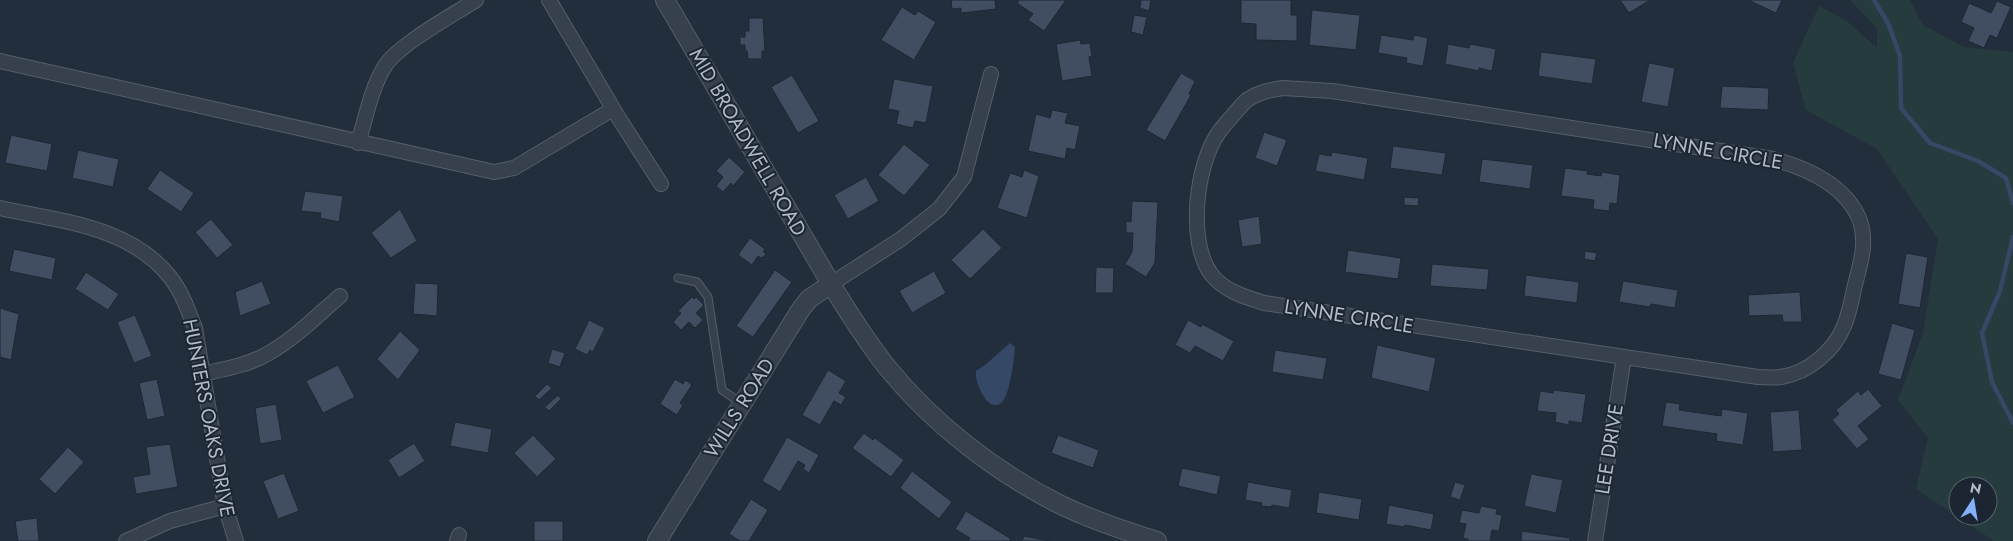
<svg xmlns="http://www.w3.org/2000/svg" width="2013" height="541" viewBox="0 0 2013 541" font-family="Jost,sans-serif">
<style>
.green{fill:#253b3e;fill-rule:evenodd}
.water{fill:#354865}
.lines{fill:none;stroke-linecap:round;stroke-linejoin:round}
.stream{stroke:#354865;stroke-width:4.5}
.building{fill:#414d60;stroke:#1e2734}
.service-casing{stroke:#555e6b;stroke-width:9}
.minor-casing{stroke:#555e6b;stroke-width:16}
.tertiary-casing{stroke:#555e6b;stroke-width:20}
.service{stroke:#37404d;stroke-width:7}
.minor{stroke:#37404d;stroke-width:14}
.tertiary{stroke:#37404d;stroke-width:18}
.labels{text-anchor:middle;stroke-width:4;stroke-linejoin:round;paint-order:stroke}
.street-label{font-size:20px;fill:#b2bbc9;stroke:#1c2532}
</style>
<rect width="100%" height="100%" fill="#232e3d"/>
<!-- green -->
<path class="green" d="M1850 0H1910L1923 25 1964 47 2013 52V541H1994L1916 489 1928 438 1898 400 1923 333 1938 239 1877 149 1806 110 1793 63 1819 6 1847 21 1877 48V28ZM1958 486H1988V516H1958Z"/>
<!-- water -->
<path class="water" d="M1010 343 1015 347C1014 359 1010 398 1000 404 987 412 974 381 976 371L985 365Z"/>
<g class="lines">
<!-- stream -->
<path class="stream" d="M1874 0 1888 23 1900 56 1901 108 1930 143 1978 161 2006 178 2013 203
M2013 237 2000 291 1982 333 1992 382 2013 423"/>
</g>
<!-- building -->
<path class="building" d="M951 0H995L996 9 961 13V8L952 9Z
M1019 0H1066L1044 31 1028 20 1033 14 1017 3Z
M1141 0H1151L1149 11 1140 8Z
M1241 0H1291V15H1297V41L1256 40V24L1241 23Z
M1620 0H1650L1629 13Z
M1748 0H1782L1776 13Z
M1997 1 2011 7 1997 38 1990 35 1984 48 1968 41 1974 28 1961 22 1969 3 1991 13Z
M902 7 915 15 918 11 936 22 914 60 881 40Z
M1312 10 1360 15 1356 50 1309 45Z
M1134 15 1147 17 1143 35 1131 32Z
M749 18H763L765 51H762V59H748L747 51 745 50V45H740V37H745V31H749Z
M1381 35 1413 40 1414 35 1428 38 1423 66 1406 63 1407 58 1378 53Z
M1080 40 1081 44 1090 43 1092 56 1089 57 1092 76 1062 81 1056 44Z
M1448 44 1469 48 1470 44 1496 49 1492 71 1479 68V71L1445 64Z
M1541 52 1596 59 1592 84 1538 76Z
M1649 63 1675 68 1668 107 1641 102Z
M1181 73 1195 81 1189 94 1191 95 1165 141 1146 130Z
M792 75 819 121 798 133 771 87Z
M894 79 933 86 926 123 915 121 913 128 896 124 899 111 888 109Z
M1722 86 1769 88 1768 110 1720 108Z
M1052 110 1068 113 1065 123 1080 126 1075 150 1067 148 1065 159 1028 151 1036 114 1050 118Z
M1264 132 1287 140 1277 166 1255 158Z
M11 135 52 144 47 171 5 163Z
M904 144 930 165 904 196 878 175Z
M1393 146 1446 153 1442 175 1390 168Z
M78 150 119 159 113 187 72 178Z
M1332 152 1368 158 1364 180 1315 171 1319 154 1331 156Z
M729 157 745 172 733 186 731 183 723 192 716 186 723 177 716 171Z
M1482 159 1533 165 1530 189 1479 182Z
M1565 168 1588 171 1587 174 1601 176 1602 172 1620 175 1617 204 1610 203 1609 211 1593 209 1594 200 1561 196Z
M160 170 194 193 181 212 147 189Z
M1024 170 1039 176 1027 218 997 208 1010 173 1022 177Z
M866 177 879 201 848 219 834 195Z
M305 191 343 196 339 222 320 218 321 213 301 211Z
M1404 197 1419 198 1418 206 1404 205Z
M1132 201 1158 202 1155 263 1146 277 1125 264 1132 252 1133 233H1126V221L1131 222Z
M400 209 417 241 391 258 371 233Z
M1259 216 1262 244 1242 247 1238 220Z
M211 219 233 245 217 258 195 232Z
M983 229 1002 248 970 279 951 260Z
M750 238 765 249 763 251 766 254 762 258 758 256 752 265 738 255Z
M14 249 56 258 52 280 9 271Z
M1348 250 1401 258 1398 279 1345 272Z
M1585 251 1597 253 1595 261 1584 259Z
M1906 253 1928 257 1920 308 1898 304Z
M1432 264 1489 269 1487 290 1430 286Z
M1096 267 1114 268 1113 293H1095Z
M775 270 792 282 753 337 736 326Z
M934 271 946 293 912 313 899 291Z
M86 272 119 294 108 310 75 289Z
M1526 275 1579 282 1577 303 1524 296Z
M262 281 271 304 240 316 235 292Z
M1623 281 1678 290 1675 308 1651 304 1650 307 1619 302Z
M415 283 438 284 437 316 413 314Z
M1800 292 1802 322H1783L1782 315 1749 316 1748 295Z
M692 297 694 299 696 297 704 305 696 313 703 320 695 328 689 322 681 330 673 322 681 313 678 311Z
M0 308 19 314 11 360 0 357Z
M135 315 152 356 134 363 117 322Z
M589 320 605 328 593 352 590 350 587 355 575 349Z
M1188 320 1201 327 1202 324 1234 341 1223 361 1195 346 1190 353 1175 345Z
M1892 323 1915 330 1901 380 1878 374Z
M400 331 420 350 398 380 377 359Z
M1377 345 1436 358 1429 392 1371 378Z
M552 349 565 353 560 367 548 363Z
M1275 350 1327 358 1323 380 1272 372Z
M338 365 355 397 323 413 306 381Z
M828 370 846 381 839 393 846 397 841 405 834 401 820 425 802 415Z
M157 379 165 416 147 420 139 383Z
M675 379 683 384 685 380 692 385 680 403 683 405 677 415 660 404Z
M547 384 552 388 539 400 535 396Z
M1868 389 1882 406 1858 426 1869 439 1857 449 1832 420 1839 414 1836 410 1858 391 1861 395Z
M1553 390 1586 394 1582 423 1569 421V425L1555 422 1556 413 1537 411 1540 391 1553 393Z
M558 395 561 399 549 411 545 407Z
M1666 402 1680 404 1679 410 1721 416 1722 409 1748 413 1743 445 1716 441 1717 434 1662 426Z
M276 404 282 440 260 444 255 408Z
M1799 410 1802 450 1773 452 1770 412Z
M455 422 492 429 488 453 450 446Z
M864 433 873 440 875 438 904 460 891 477 852 448Z
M533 435 556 459 537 477 514 453Z
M1058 435 1099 450 1093 468 1051 453Z
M787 437 819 455 809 473 803 469 805 465 798 461 780 492 762 481Z
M414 443 425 461 399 478 388 460Z
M170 444 178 487 136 494 133 477 150 474 146 447Z
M68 447 84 462 55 494 39 479Z
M1182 468 1221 476 1217 495 1178 486Z
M912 471 952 502 939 519 900 488Z
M284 473 299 511 278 519 263 481Z
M1531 474 1563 480 1556 513 1524 506Z
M1248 482 1292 490 1289 508 1272 505 1271 507 1261 506 1262 503 1245 500Z
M1455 482 1465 485 1460 500 1450 497Z
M1319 492 1362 499 1359 520 1316 513Z
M751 499 768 510 749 541H740L729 534Z
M1389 505 1434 514 1431 530 1405 525 1404 527 1386 524Z
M1481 506 1497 509 1496 514 1502 515 1499 531 1492 530 1490 541H1468V539L1463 538 1466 524 1459 523 1462 510 1479 513Z
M966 511 1011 539 1009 541H968L970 538 955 529Z
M37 518 39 541H18L15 521Z
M534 521H563V541H534Z
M1522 531 1570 538V541H1521Z
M1024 536 1049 541H1022Z"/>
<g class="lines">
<!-- service casing -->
<g class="service-casing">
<path id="service" d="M678 278 697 282 708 297 722 390 741 403"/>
</g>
<!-- minor casing -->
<g class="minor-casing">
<path id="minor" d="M549 0 614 110
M0 61 494 172 514 168 613 109 661 184
M1283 88 1332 91 1773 159C1807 168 1847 186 1860 221 1867 241 1861 262 1856 281 1852 296 1850 312 1844 326 1834 351 1808 373 1781 377 1774 378 1765 377 1758 377L1264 303C1245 297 1224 291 1211 274 1187 241 1196 164 1219 132 1224 125 1229 120 1234 114 1238 110 1242 104 1247 100 1259 92 1269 90 1283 88Z
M358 143C366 118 371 88 385 66 398 45 453 15 476 0
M0 208C59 221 130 226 170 277 182 292 188 310 195 328L225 506 236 541
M831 284 901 239 939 209 964 177 991 74
M202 374C225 369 249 365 269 353 295 338 317 316 340 296
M126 541 170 521 225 506
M457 541 459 535
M1595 541 1624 357"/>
</g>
<!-- tertiary casing -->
<g class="tertiary-casing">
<path id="tertiary" d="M665 0 831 284C848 312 866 340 886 366 932 423 995 472 1061 505 1092 520 1125 531 1157 541
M657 541 801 309 809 299 831 284"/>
</g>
<!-- service -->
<use href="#service" class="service"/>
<!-- minor -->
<use href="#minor" class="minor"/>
<!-- tertiary -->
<use href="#tertiary" class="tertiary"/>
</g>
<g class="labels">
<!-- street labels -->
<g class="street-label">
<text transform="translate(748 142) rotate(60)" y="7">MID BROADWELL ROAD</text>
<text transform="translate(1718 151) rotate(10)" y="7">LYNNE CIRCLE</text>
<text transform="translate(1349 316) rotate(9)" y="7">LYNNE CIRCLE</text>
<text transform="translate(739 408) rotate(-58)" y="7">WILLS ROAD</text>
<text transform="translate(209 418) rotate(79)" y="7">HUNTERS OAKS DRIVE</text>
<text transform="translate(1609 449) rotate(-81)" y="7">LEE DRIVE</text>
</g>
</g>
<!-- north arrow -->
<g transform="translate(1973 501) rotate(12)"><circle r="24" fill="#1c2532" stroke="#58616e"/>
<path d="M0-4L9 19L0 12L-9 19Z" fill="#85b1fb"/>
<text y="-8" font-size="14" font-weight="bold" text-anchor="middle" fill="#b2bbc9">N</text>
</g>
</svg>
